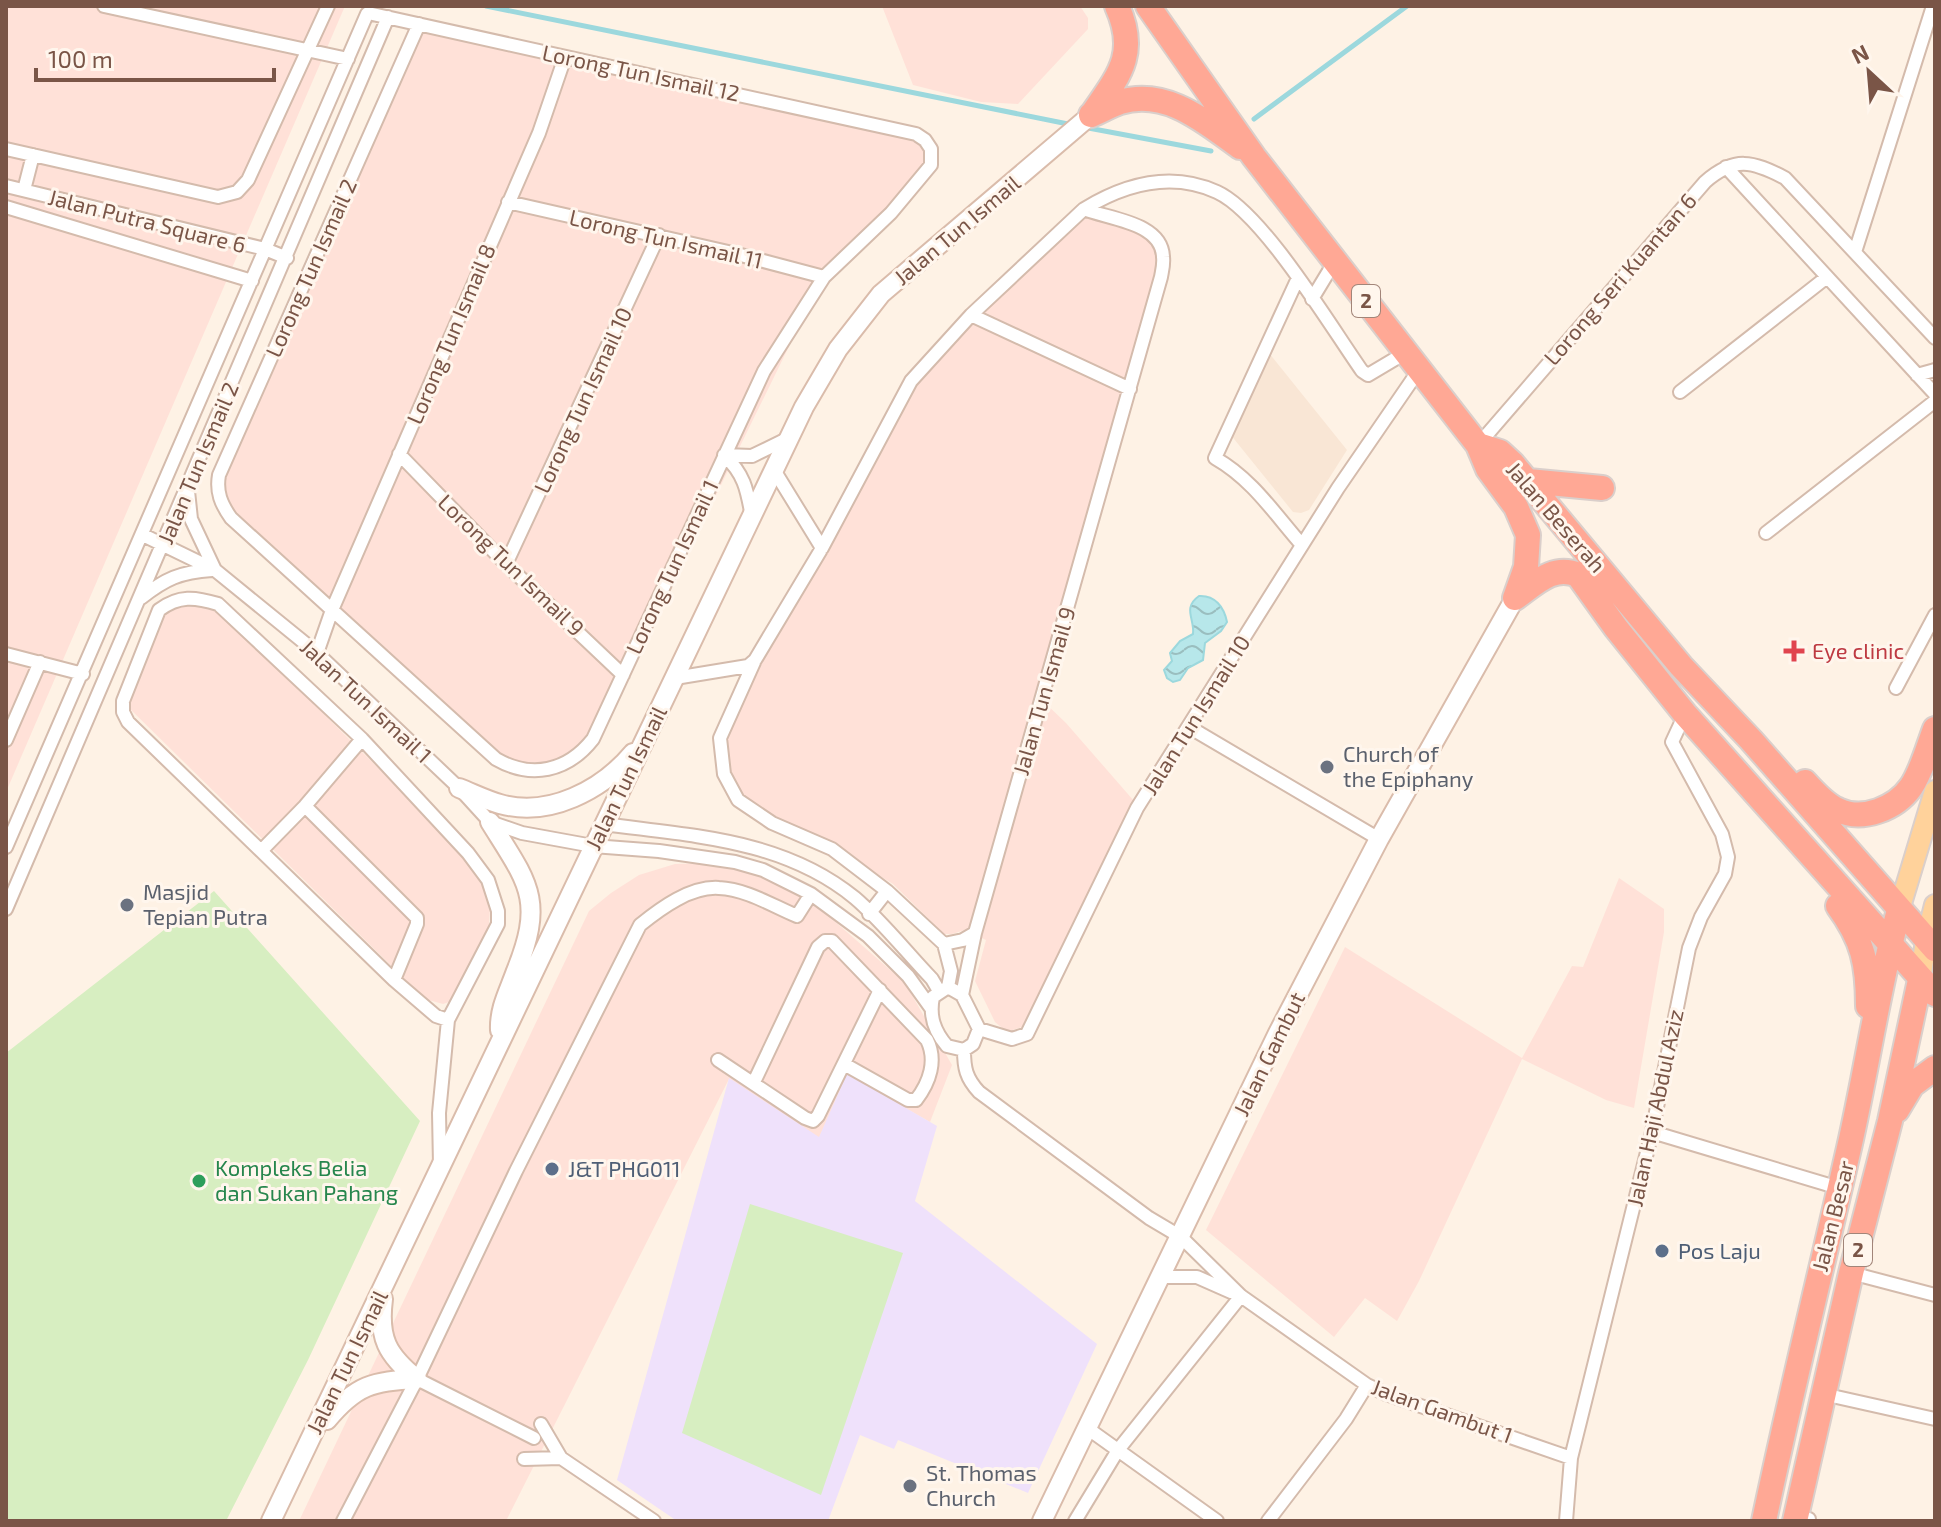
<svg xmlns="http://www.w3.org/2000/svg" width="1941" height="1527" viewBox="0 0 1941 1527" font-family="'Exo 2',sans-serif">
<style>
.residential{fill:#f9e6d5}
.commercial{fill:#ffe1d8}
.education{fill:#efe1fb}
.pitch{fill:#d7eec1}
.water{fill:url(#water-waves);stroke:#9cd8dd;stroke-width:2}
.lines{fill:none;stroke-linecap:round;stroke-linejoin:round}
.stream{stroke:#9cd8dd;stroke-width:5}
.street-casing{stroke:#d4bbac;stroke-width:16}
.secondary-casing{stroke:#dabcab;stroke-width:22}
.primary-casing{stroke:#dacfcb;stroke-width:24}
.highway-casing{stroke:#dacfcb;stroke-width:28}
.street{stroke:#fff;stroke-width:12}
.secondary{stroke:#fff;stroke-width:18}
.primary{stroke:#ffd29b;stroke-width:20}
.highway{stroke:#ffa895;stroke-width:24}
.health-dot{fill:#e0444e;stroke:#fff6ed;stroke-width:3}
.worship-dot{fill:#6b7280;stroke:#fff6ed;stroke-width:3}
.service-dot{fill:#5c6f8a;stroke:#fff6ed;stroke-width:3}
.leisure-dot{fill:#2e9e5b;stroke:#fff6ed;stroke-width:3}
.labels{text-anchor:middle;stroke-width:6;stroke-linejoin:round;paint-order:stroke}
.shield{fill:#fff6ed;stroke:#a28579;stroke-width:2}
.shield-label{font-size:20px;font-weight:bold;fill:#7a5547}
.street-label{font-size:22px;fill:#7a5547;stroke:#fff6ed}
.health-label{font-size:22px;fill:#be3a42;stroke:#fff6ed;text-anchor:start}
.worship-label{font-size:22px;fill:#5b616d;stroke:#fff6ed;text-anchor:start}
.leisure-label{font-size:22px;fill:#27864d;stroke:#fff6ed;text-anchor:start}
.service-label{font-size:22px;fill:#4e5e75;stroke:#fff6ed;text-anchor:start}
</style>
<defs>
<pattern id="water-waves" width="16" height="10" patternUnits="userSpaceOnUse" patternTransform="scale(2)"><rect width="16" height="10" fill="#b7e7ea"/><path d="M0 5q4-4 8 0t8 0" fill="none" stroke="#9abebf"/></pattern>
</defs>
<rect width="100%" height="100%" fill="#fef2e5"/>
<!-- residential -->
<path class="residential" d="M1269 353 1347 450 1309 510 1301 513 1293 512 1230 434Z"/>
<!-- commercial -->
<path class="commercial" d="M6 6H345L6 792Z
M882 6H1080L1088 18V29L1018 104 981 102 913 85Z
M423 26 919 135 935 167 862 251 824 275 595 742 571 764 515 772 223 506 222 478Z
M1092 216H1121L1164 248 1043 701 1066 723 1134 801 1022 1027 1007 1032 995 1022 975 981 986 940 965 930 952 934H944L893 884 835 848 774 822 740 799 724 762 726 725 914 380 1051 242 1074 224Z
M191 604 207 605 220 611 468 857 487 894 490 907 489 925 460 991 452 1001 443 1004 425 999 127 706 163 614 171 606Z
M708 863 743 868 781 885 823 911 905 983 952 1065 930 1122 847 1075 819 1138 729 1079 506 1521H299L589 911 611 893 639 875 675 864Z
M1619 878 1664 909V932L1634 1108 1606 1100 1522 1059 1419 1281 1397 1321 1365 1298 1334 1337 1206 1230 1345 947 1522 1058 1572 966 1583 967Z"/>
<!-- education -->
<path class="education" d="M847 1074 937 1126 915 1201 1097 1344 1028 1493 898 1440 894 1449 860 1435 828 1521H677L617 1480 729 1078 819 1137Z"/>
<!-- pitch -->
<path class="pitch" d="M214 891 420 1121 308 1360 226 1521H6V1053Z
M750 1204 903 1253 821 1495 682 1433Z"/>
<!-- water -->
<path class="water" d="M1199 596C1215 595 1224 607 1227 622L1221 631 1205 643 1203 660 1188 668 1180 680 1173 682 1167 678 1164 670 1172 661 1170 653 1180 641 1193 634C1195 619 1182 608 1199 596Z"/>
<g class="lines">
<!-- stream -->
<path class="stream" d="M486 6 1073 125
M1254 119 1407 6
M1083 127 1211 151"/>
<!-- street casing -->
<g class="street-casing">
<path id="street" d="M104 6 348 59
M6 149 218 197 237 192 248 180 328 6
M1726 167 1935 394
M6 186 265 249 287 258
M24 190 33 155
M508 202 737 254 824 277
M6 207 252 281
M1084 209C1125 184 1171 171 1217 192 1263 213 1331 327 1362 371L1368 375 1405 353
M1855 252 1933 6
M1298 278 1215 458C1252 479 1274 513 1302 545
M1312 299 1335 261
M971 315 1130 389
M1917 375 1935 370
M1680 392 1827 277
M1478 445 1705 182C1735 156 1752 161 1785 178L1935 338
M399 454 506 564 623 675
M724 455 752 456 789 438
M724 455C745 475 747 490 752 517
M774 470 822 548
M188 491 191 519 215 570
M1766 533 1935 401
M143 535 215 570 317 653 459 788 490 822 522 833 593 846 659 851 735 862 763 870 811 894 868 936 908 976 931 1008
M506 564 659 235
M141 598C165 579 180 572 212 570
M317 653 332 610 539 133 565 57
M6 654 83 674
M675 678 748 666 755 660
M1896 688 1935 615
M1189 727 1379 839
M6 740 40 662
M305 806 417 918V924L394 980
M604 824C692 836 783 839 855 898 882 921 907 953 932 979L939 991
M6 847 367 14 368 13C551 54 733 94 916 134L925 140 931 149V165L891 213 824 277 764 371 593 739C567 772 531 779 496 759L231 518C221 504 216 492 219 475L419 24
M261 851 305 806 362 739
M6 909 388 17
M869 914 887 891
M944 944 951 971 948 987
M948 987 962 995 979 1029 973 1044 964 1050 947 1046C934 1031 929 1016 933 997Z
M962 995 975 933 1161 277C1162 271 1164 264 1163 257 1162 222 1108 219 1084 209L971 315 911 381 822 548 755 660 720 738 724 774 738 800 772 823 832 849 887 891 944 944 963 940 975 933
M979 1029 1012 1039 1027 1034 1137 808 1338 488 1419 370
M964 1050C964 1068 966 1078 979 1092L1149 1218 1181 1237 1241 1296 1367 1385 1386 1394 1571 1458
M718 1060 805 1118 813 1121 818 1116 880 990
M754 1082 818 947 825 941H832L927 1040C937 1060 930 1082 916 1100H908L844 1064
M1652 1132 1839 1188
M440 1165 439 1113 448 1020 498 924V911L488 880 468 853 362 739 218 604C195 597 179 595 159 610L123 701V712L128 722 394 980 436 1016 448 1020
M1851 1273 1935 1295
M1161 1277H1197L1231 1292
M417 1379 534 1438
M1823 1394 1935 1419
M541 1424 561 1458 654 1521
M1087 1428 1217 1521
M524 1459 561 1458
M343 1521 417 1379 516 1171 640 925C661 908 691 886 719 888 746 889 773 906 797 916L811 894
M1075 1521 1118 1450 1241 1296
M1268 1521 1346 1419 1367 1385
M1566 1521 1571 1458 1652 1132 1689 948 1701 917 1725 874 1728 857 1722 834 1672 742 1685 714
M1809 1521V1519"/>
</g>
<!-- secondary casing -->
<g class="secondary-casing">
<path id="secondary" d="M459 788C472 793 486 800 500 804 549 818 602 790 633 753
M490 822C528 883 545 899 516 971 509 991 499 1008 500 1030
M383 1299C378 1338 387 1355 417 1379
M327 1420C356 1385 373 1381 417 1379
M271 1521 804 407 838 349 881 294 1091 115
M1042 1521 1278 1033 1379 839 1515 598"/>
</g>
<!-- primary casing -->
<g class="primary-casing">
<path id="primary" d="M1899 910 1935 791
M1920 980 1926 941 1935 905"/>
</g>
<!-- highway casing -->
<g class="highway-casing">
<path id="highway" d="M1148 6 1254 157 1478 445 1500 452 1512 463 1681 666 1751 740 1935 949
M1093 113C1120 74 1138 53 1117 6
M1091 115C1101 111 1111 105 1120 102 1167 88 1205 122 1240 147
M1478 445 1488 469 1516 507 1528 535 1526 567 1515 598
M1528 481 1602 488
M1515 598C1535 584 1553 564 1578 575L1616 628 1685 714 1935 994
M1805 782C1814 792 1826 805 1838 810 1863 822 1896 808 1911 787 1922 771 1928 747 1935 729
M1838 906C1863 940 1868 964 1868 1006
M1897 1110 1912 1085 1935 1068
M1764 1521C1790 1396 1821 1272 1849 1148 1867 1069 1878 988 1899 910
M1795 1521 1851 1273 1890 1121 1920 980"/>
</g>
<!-- street -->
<use href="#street" class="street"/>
<!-- secondary -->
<use href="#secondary" class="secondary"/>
<!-- primary -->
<use href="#primary" class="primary"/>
<!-- highway -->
<use href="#highway" class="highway"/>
</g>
<!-- markers -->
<path class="health-dot" d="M1790 639h8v8h8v8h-8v8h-8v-8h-8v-8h8z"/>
<g class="worship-dot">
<circle cx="1327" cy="767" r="8"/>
<circle cx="127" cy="905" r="8"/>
<circle cx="910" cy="1486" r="8"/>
</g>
<g class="service-dot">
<circle cx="552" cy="1169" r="8"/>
<circle cx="1662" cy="1251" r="8"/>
</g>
<circle class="leisure-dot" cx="199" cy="1181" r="8"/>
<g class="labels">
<!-- shield labels -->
<g class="shield">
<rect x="1352" y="285" width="28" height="32" rx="6"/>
<rect x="1844" y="1234" width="28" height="32" rx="6"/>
</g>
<g class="shield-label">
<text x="1366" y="308">2</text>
<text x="1858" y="1257">2</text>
</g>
<!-- street labels -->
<g class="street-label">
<text transform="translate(641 73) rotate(12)" y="8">Lorong Tun Ismail 12</text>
<text transform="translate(147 221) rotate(14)" y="8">Jalan Putra Square 6</text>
<text transform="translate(957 230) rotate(-40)" y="8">Jalan Tun Ismail</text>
<text transform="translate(666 239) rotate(13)" y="8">Lorong Tun Ismail 11</text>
<text transform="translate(311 268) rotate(-66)" y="8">Lorong Tun Ismail 2</text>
<text transform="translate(1620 279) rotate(-49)" y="8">Lorong Seri Kuantan 6</text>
<text transform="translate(451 334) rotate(-67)" y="8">Lorong Tun Ismail 8</text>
<text transform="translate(583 400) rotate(-65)" y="8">Lorong Tun Ismail 10</text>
<text transform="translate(198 463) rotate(-67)" y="8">Jalan Tun Ismail 2</text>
<text transform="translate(1556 517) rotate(49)" y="8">Jalan Beserah</text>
<text transform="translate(511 565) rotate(44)" y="8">Lorong Tun Ismail 9</text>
<text transform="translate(672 567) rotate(-65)" y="8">Lorong Tun Ismail 1</text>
<text transform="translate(1044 691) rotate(-74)" y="8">Jalan Tun Ismail 9</text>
<text transform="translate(366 701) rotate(43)" y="8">Jalan Tun Ismail 1</text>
<text transform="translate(1196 715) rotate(-58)" y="8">Jalan Tun Ismail 10</text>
<text transform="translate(626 778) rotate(-64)" y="8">Jalan Tun Ismail</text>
<text transform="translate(1269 1054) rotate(-64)" y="8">Jalan Gambut</text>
<text transform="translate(1655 1108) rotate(-78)" y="8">Jalan Haji Abdul Aziz</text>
<text transform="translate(1833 1216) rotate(-76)" y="8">Jalan Besar</text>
<text transform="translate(347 1362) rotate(-64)" y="8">Jalan Tun Ismail</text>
<text transform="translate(1442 1411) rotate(20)" y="8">Jalan Gambut 1</text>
</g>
<!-- health labels -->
<g class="health-label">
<text x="1812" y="659">Eye clinic</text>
</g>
<!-- worship labels -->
<g class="worship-label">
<text x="1343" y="762">Church of<tspan x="1343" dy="25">the Epiphany</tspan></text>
<text x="143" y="900">Masjid<tspan x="143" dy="25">Tepian Putra</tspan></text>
<text x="926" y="1481">St. Thomas<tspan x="926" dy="25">Church</tspan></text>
</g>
<!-- leisure labels -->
<g class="leisure-label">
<text x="215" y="1176">Kompleks Belia<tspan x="215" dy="25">dan Sukan Pahang</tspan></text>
</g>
<!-- service labels -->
<g class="service-label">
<text x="568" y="1177">J&amp;T PHG011</text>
<text x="1678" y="1259">Pos Laju</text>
</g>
</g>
<!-- border -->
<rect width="1941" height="1527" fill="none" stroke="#7a5547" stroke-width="16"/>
<!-- north arrow -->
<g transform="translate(1869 72) rotate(334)" stroke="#fff6ed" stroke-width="6" paint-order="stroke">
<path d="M0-6L14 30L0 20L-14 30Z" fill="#7a5547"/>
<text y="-12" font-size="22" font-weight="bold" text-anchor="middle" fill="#7a5547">N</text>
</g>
<!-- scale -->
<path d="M36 68v12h238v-12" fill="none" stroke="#7a5547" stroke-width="4"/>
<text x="48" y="68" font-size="24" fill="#7a5547" stroke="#fff6ed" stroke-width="6" paint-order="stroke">100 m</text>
</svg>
